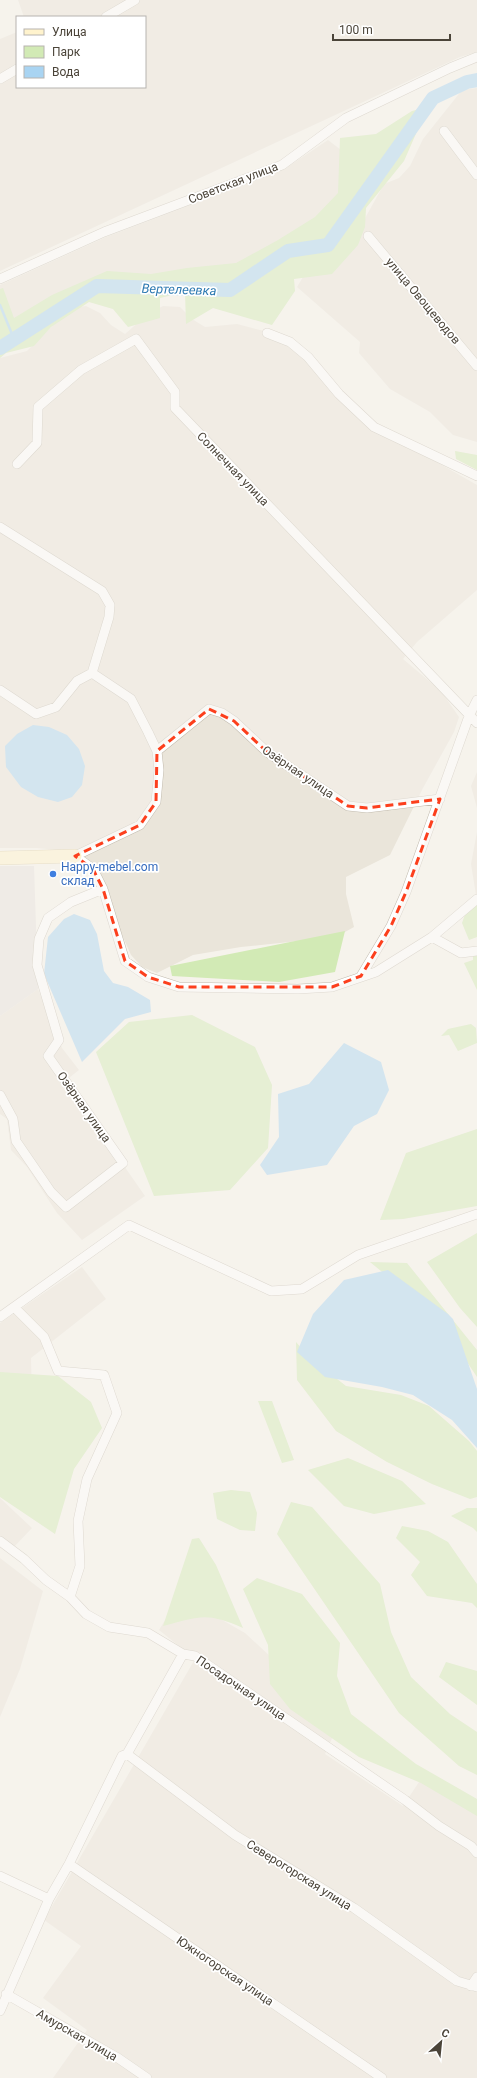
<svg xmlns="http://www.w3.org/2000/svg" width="477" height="2078" viewBox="0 0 477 2078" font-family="Roboto,sans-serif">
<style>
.residential{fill:#eae5da}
.industrial{fill:#e6e2dd}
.green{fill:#d2eab5}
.water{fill:#a9d4f2}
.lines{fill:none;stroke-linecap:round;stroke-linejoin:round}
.stream{stroke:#a9d4f2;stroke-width:2.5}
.river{stroke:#a9d4f2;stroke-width:14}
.street-casing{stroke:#c2bbae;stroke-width:10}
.secondary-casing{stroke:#d6c79b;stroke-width:14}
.street{stroke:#fff;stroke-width:9}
.secondary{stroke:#fff3cd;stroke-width:13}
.marked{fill:none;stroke:#fc3f1d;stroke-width:3;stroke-dasharray:8 5;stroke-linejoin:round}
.shop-dot{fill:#3f7fe0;stroke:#fff;stroke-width:1.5}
.labels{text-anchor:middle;stroke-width:3.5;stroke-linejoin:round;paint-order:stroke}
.street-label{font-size:12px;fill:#4b4439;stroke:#fff}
.shop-label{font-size:12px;fill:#366cbe;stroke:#fff;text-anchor:start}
.water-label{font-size:13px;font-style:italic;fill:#2e7ab2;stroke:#fff}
</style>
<rect width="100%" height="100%" fill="#f6f3ec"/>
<!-- residential -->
<path class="residential" d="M18 0H477V52L460 57 0 271V39L17 32V87H145V17H24Z
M477 88V442L453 435 430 412 390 389 359 353 360 342 297 287 303 277 354 238 384 184 399 178 410 166 423 139 462 90Z
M328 140 349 156 338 204 236 273 144 281 0 335V285L106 237 283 170Z
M86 306 100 313 111 325 125 334 148 314 163 306 180 307 192 319 205 327 237 324 268 332 321 371 367 417 407 445 477 485V590L417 642 403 659 441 691 459 717 454 732 423 788 390 855 346 877V894L354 927 336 937 241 947 193 955 157 973 142 967 131 955 118 926 110 895 92 869 67 851 37 848H0V358L27 351 70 308Z
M477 772V808L471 786Z
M477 832V901L471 864Z
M38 989 62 1048 79 1070 65 1081 145 1196 82 1240 57 1213 27 1167 11 1150 7 1119 0 1114V1016Z
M82 1267 106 1299 31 1358 32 1399 0 1442V1323Z
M0 1498 32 1528 13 1548 0 1539Z
M0 1558 43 1591 20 1669 0 1717Z
M180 1596 245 1633 285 1670 342 1716 325 1754 403 1806 421 1779 477 1814V2078H53L87 2030 43 1998 81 1946 44 1920 195 1659 159 1630Z"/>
<!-- industrial -->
<path class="industrial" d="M0 866H34L38 989 0 1016Z"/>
<!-- green -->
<path class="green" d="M420 109 422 120 404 161 366 208 365 227 358 245 332 274 294 279 295 291 272 325 213 308 186 324 185 292 160 298V318L128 327 113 309 89 302 51 327 34 346 6 353 0 358V289L3 288 14 318 52 295 107 271 151 274 187 268 236 263 278 240 315 217 338 193 340 138 376 134 412 111Z
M455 451 477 455V470L456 459Z
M477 902V937L469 940 462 923 469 903Z
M345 931 335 972 279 982 172 976 170 966Z
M477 955V990L464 963 473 960V956Z
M192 1015 255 1047 272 1085 268 1148 230 1190 154 1196 96 1052 129 1022Z
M471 1024 476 1028 477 1043 458 1051 449 1035 441 1036 448 1029Z
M477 1129V1206L403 1219 380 1220 406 1153Z
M477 1233V1327L460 1308 427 1262Z
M370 1262 407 1263 477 1350V1377L437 1317Z
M296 1342 308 1356 346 1386 401 1395 429 1406 469 1441 477 1451V1497L470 1499 432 1484 387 1462 336 1431 297 1380Z
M0 1372 58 1376 91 1402 102 1428 74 1469 55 1534 0 1497Z
M258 1401H272L294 1460 282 1463Z
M348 1458 402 1481 426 1504 374 1514 344 1506 308 1470Z
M231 1490 250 1492 257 1513 255 1531 240 1530 217 1519 213 1493Z
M291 1502 312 1507 380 1584 391 1632 411 1677 450 1714 477 1732V1775L459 1766 399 1713 277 1534Z
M467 1508H477V1532L473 1528 451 1516Z
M402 1526 428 1531 448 1542 477 1584V1608L472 1603 427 1596 411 1575 420 1562 396 1538Z
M199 1538 216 1565 243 1628C207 1612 200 1616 163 1626L192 1539Z
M257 1578 302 1594 340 1643 337 1676 351 1714 416 1764 477 1799V1816L421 1783 359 1757 290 1709 270 1684 268 1645 243 1589Z
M446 1662 477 1671V1705L439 1677Z"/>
<!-- water -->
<path class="water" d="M33 725 49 727 67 735 79 749 85 766 82 785 72 797 58 802 38 797 21 787 6 767 5 746 17 734Z
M74 914 90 920 97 934 104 971 113 983 128 987 150 1000 151 1012 125 1019 82 1062 44 974 48 937 64 919Z
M344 1043 381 1062 389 1090 377 1114 354 1126 327 1165 267 1175 260 1165 279 1137 278 1094 309 1084Z
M388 1270 448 1314 453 1319 477 1389V1448L452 1420 413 1395 382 1387 325 1377 297 1352 313 1314 344 1280Z"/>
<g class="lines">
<!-- stream -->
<path class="stream" d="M0 305 14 339"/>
<!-- river -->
<path class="river" d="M0 348 97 286 230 290 288 251 328 245 433 98 467 82 477 80"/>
<!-- street casing -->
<g class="street-casing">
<path id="street" d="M106 17 135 0
M0 79 17 69
M444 131 477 175
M368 236 477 366
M0 279 104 232 282 165 346 118 450 68 477 57
M267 333 290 342 308 357 339 394 374 427 477 476
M17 464 37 443 38 407 81 370 136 339 175 392V408L477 723
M0 527 102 591 110 605 109 617 92 673 77 681 56 707 36 714 0 690
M92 673 131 699 148 732 157 751 159 770 156 802 140 825 75 856 93 869 103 889 125 961 148 977 179 987 298 989 332 987 376 972 432 937 461 953 477 951
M157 751 209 709 222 713 234 721 267 752 348 806 367 808 440 799
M432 937 477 899
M361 976 391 926 406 892 469 716 477 700
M0 1095 13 1119 16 1141 51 1192 66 1207 123 1163 48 1056 59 1040 37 965 39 939 48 918 71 902 103 889
M15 1308 44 1337 58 1371 104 1375 117 1413 87 1479 78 1521 80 1566 70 1597
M0 1317 129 1225 271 1291 302 1289 358 1255 477 1214
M0 1541 24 1559 46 1580 70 1597 86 1614 109 1627 148 1633 183 1654 195 1656 405 1800 439 1826 471 1846 477 1853
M127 1754 235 1835 354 1908 457 1981 477 1987
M69 1864 382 2078
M0 1876 49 1899
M471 1986 477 1977
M6 1994 118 2058 147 2078
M0 2011 49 1899 69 1864 122 1756 127 1754 183 1654"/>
</g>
<!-- secondary casing -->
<g class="secondary-casing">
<path id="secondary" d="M0 858 75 856"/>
</g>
<!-- street -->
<use href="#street" class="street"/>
<!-- secondary -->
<use href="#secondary" class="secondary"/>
</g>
<!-- marked area -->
<path d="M0 0H477V2078H0ZM209 709 234 721 267 752 348 806 367 808 440 799 406 892 391 926 361 976 332 987H179L148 977 125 961 103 889 93 869 75 856 140 825 156 802 157 751Z" fill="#f6f3ec" fill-opacity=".55" fill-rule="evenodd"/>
<path class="marked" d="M209 709 234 721 267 752 348 806 367 808 440 799 406 892 391 926 361 976 332 987H179L148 977 125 961 103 889 93 869 75 856 140 825 156 802 157 751Z"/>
<!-- markers -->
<circle class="shop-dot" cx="53" cy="874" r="4"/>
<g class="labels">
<!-- street labels -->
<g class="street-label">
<text transform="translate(233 183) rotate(-21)" y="4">Советская улица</text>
<text transform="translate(423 301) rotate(50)" y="4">улица Овощеводов</text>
<text transform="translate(233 469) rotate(46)" y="4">Солнечная улица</text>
<text transform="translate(298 772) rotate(34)" y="4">Озёрная улица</text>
<text transform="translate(84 1107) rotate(55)" y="4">Озёрная улица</text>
<text transform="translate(241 1688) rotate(34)" y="4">Посадочная улица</text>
<text transform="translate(299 1875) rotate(32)" y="4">Северогорская улица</text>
<text transform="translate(225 1971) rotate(34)" y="4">Южногорская улица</text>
<text transform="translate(77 2035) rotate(30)" y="4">Амурская улица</text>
</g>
<!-- shop labels -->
<g class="shop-label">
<text x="61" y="871">Happy-mebel.com<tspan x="61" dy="14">склад</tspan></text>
</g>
<!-- water labels -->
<g class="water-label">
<text transform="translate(179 289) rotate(2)" y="5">Вертелеевка</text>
</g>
</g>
<!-- legend -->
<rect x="16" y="16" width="130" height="72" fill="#ffffff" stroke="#b7b4b0"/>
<rect x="24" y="29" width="20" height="6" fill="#fff3cd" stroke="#b7b4b0"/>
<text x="52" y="36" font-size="12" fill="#4b4439">Улица</text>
<rect x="24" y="46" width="20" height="12" fill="#d2eab5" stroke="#b7b4b0"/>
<text x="52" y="56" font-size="12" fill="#4b4439">Парк</text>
<rect x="24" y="66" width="20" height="12" fill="#a9d4f2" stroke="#b7b4b0"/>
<text x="52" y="76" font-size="12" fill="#4b4439">Вода</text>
<!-- north arrow -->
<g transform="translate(441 2042) rotate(27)" stroke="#ffffff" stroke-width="3" paint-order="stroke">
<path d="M0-3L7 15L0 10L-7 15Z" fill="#4b4439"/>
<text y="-6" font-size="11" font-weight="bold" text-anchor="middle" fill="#4b4439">С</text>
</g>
<!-- scale -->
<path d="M333 34v6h117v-6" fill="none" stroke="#4b4439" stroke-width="2"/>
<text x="339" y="34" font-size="12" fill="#4b4439" stroke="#ffffff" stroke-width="3" paint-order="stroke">100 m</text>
</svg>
